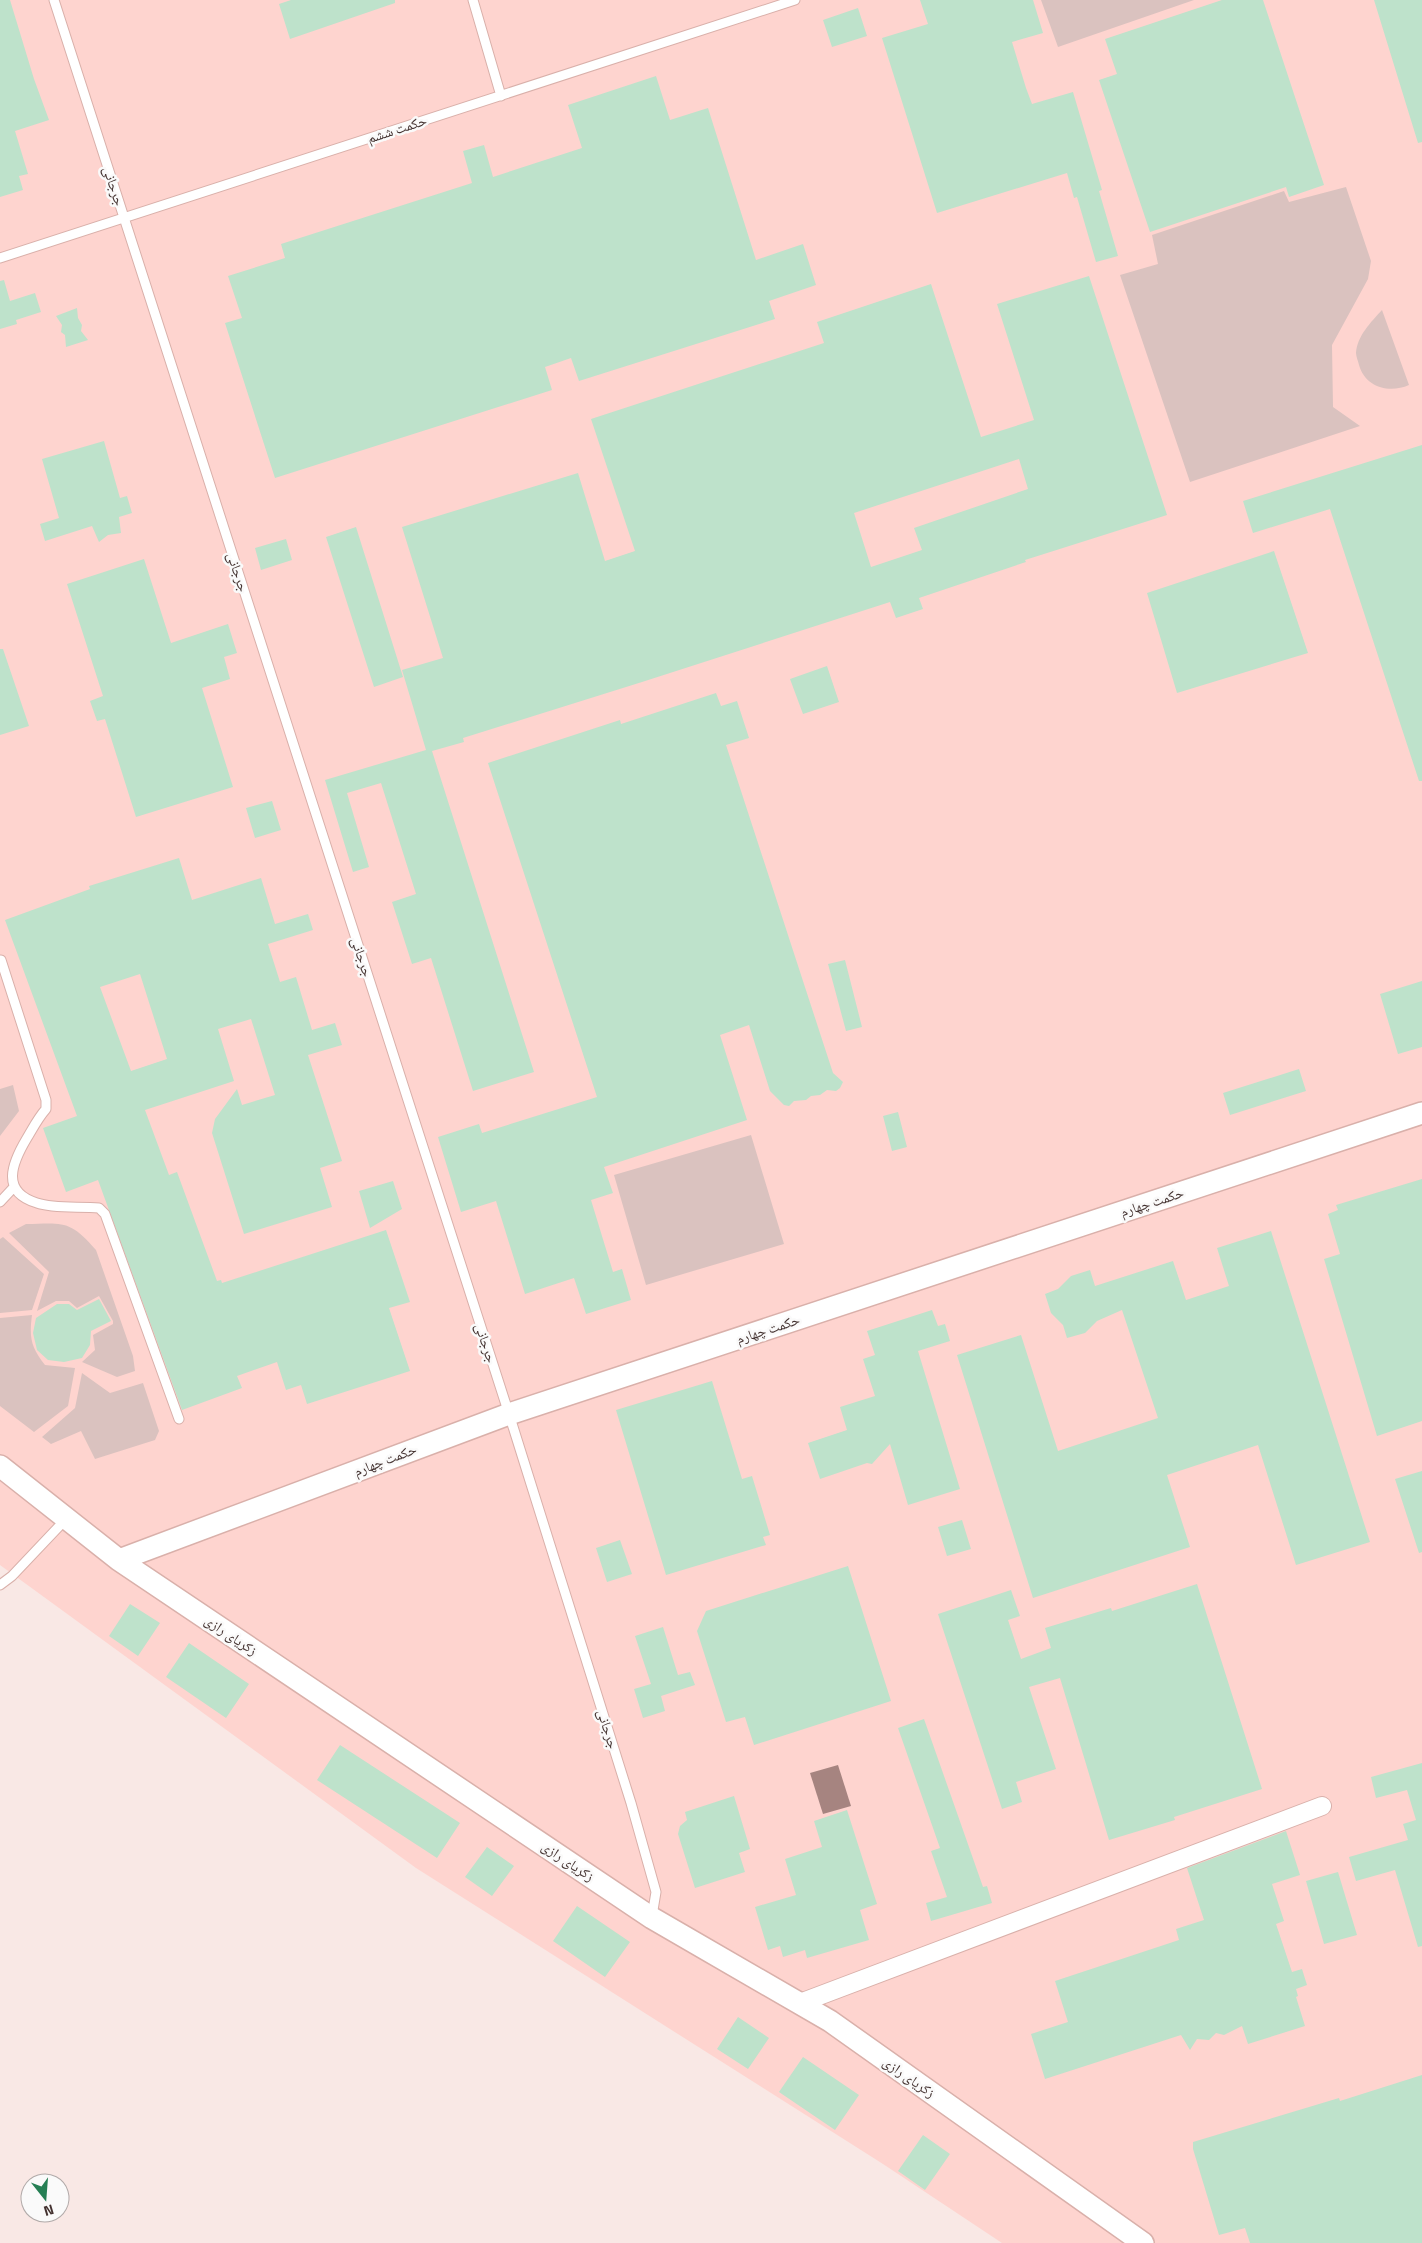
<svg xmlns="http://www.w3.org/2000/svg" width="1422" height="2243" viewBox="0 0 1422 2243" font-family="'Titillium Web','Noto Naskh Arabic',sans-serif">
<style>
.built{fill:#fed4cf}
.green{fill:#dac2bf}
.water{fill:#a68480}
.building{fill:#bee2cb;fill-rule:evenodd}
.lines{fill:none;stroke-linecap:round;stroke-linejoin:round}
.service-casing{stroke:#d9b0aa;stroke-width:11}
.minor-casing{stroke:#d9b0aa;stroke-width:20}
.tertiary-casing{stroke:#d9b0aa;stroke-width:24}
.service{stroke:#fff;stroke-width:9}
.minor{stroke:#fff;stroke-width:18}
.tertiary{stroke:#fff;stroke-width:21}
.labels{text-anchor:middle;stroke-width:5;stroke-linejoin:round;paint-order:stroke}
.street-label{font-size:14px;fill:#433230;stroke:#fafafa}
</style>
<rect width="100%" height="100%" fill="#f9e8e5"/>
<!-- built -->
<path class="built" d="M0 0H1422V2243H1002L883 2164 416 1868 0 1565Z"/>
<!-- green -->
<path class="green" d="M1041 0H1194L1058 47Z
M1346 187 1371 261 1368 279 1332 345 1333 407 1360 426 1190 482 1120 275 1158 264 1152 235 1284 191 1289 202Z
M1382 310 1409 385C1389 394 1365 387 1359 365 1358 361 1356 356 1356 353 1357 336 1371 322 1382 310Z
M13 1085 19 1111 0 1136V1089Z
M751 1135 784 1244 646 1285 614 1175Z
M26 1224C64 1223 70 1220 96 1250L133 1356 135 1371 117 1377 82 1362 95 1350 93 1335 113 1324V1321L99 1296 77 1308 69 1301H56L37 1311 49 1272 9 1233Z
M3 1237 44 1274 32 1310 0 1313V1239Z
M32 1315C29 1338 31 1347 45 1365L75 1368 68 1406 34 1432 0 1406V1318Z
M82 1373 110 1393 143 1383 159 1431 155 1440 95 1459 81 1431 51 1444 42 1437 75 1408Z"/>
<!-- water -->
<path class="water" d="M838 1765 851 1806 823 1814 810 1773Z"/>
<!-- building -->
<path class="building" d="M0 0H10L34 79 49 120 15 131 28 174 19 176 23 190 0 197Z
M291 0H395V3L290 39 279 4Z
M920 0H1033L1043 33 1012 42 1026 88 1032 104 1073 92 1102 190 1099 191 1118 256 1096 262 1077 197 1074 198 1067 173 937 213 882 38 928 24Z
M1222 0H1263L1324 185 1289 197 1286 187 1150 232 1099 80 1117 74 1105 39Z
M1374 0H1422V142L1418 143Z
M858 8 867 36 832 47 823 20Z
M656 76 670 120 708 108 756 260 803 244 816 285 769 301 775 319 579 381 571 358 545 367 552 390 275 478 225 323 242 318 228 276 285 258 281 244 472 183 463 151 484 145 493 177 582 148 568 105Z
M1089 276 1167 515 1025 560 1026 562 919 598 923 609 896 618 890 602 642 682 463 738 464 742 432 751 534 1072 473 1091 431 958 412 964 392 902 416 894 381 783 347 793 369 867 353 872 325 780 426 750 402 670 443 658 402 527 578 473 605 561 635 551 591 419 824 343 817 322 931 284 981 437 1034 420 997 304ZM1019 459 1028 489 914 528 922 550 871 567 854 513Z
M4 280 10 301 35 293 41 312 16 320 17 324 0 329V281Z
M77 308 78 318 82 325 81 331 88 340 66 347 65 335 61 332 62 325 56 316Z
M104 441 120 498 127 496 132 513 119 517 121 533 108 535 99 542 92 526 45 541 40 524 59 518 42 459Z
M1422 445V781H1419L1330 509 1253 533 1243 501Z
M356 527 403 677 374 687 326 537Z
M286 539 292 560 261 570 255 548Z
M1274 551 1308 653 1177 693 1147 593Z
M144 559 171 643 228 624 237 653 224 657 230 679 202 688 233 787 136 817 105 719 97 721 90 701 103 696 67 584Z
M0 649H3L29 726 0 735Z
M827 666 839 702 803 714 790 679Z
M716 693 721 706 737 701 749 738 726 745 833 1073 843 1082 840 1088 836 1091 827 1090 820 1095 811 1096 806 1100 794 1101 789 1106 784 1105 770 1091 749 1025 720 1035 747 1120 604 1167 613 1193 591 1200 613 1272 622 1269 631 1300 586 1314 574 1278 525 1294 496 1201 461 1212 438 1137 479 1124 482 1133 597 1097 488 763 620 720 621 724Z
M272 801 281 830 255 838 246 808Z
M179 858 192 900 261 878 275 924 308 914 313 930 268 944 280 982 296 977 312 1030 335 1023 342 1045 308 1055 342 1161 320 1168 332 1207 244 1234 212 1133 215 1119 237 1089 242 1105 275 1095 251 1019 218 1029 234 1081 145 1110 169 1175 177 1172 217 1281 221 1280 222 1283 386 1230 410 1302 389 1308 410 1371 307 1404 301 1385 286 1390 277 1362 237 1376 242 1388 182 1410 98 1180 66 1192 43 1128 77 1116 5 920 90 889 89 886ZM140 974 167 1059 131 1071 100 987Z
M845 960 862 1027 846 1031 828 964Z
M1422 981V1047L1398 1054 1380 994Z
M1299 1069 1306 1091 1230 1115 1223 1093Z
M898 1112 907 1147 892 1151 883 1116Z
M1422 1179V1421L1377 1436 1324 1259 1340 1254 1328 1214 1338 1210 1336 1205Z
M393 1181 402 1209 370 1228 359 1191Z
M1271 1231 1370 1542 1296 1565 1258 1445 1167 1475 1190 1547 1033 1598 957 1355 1021 1335 1058 1451 1158 1418 1122 1310 1097 1321 1085 1333 1067 1338 1063 1325 1051 1313 1045 1294 1058 1289 1071 1276 1090 1270 1095 1286 1173 1261 1186 1300 1229 1286 1217 1248Z
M99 1299 111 1321 91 1331 90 1345 82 1358 64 1362 48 1360 37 1350 33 1333 36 1318 57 1304H69L77 1310Z
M932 1310 938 1326 945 1324 950 1341 918 1351 960 1489 908 1505 890 1444 872 1464 867 1463 820 1479 808 1443 847 1430 840 1407 875 1396 863 1359 875 1355 867 1331Z
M712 1381 742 1479 752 1476 770 1535 763 1537 766 1545 666 1575 616 1410Z
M1422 1471V1552L1419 1553 1395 1479Z
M962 1520 971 1549 947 1556 938 1527Z
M620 1540 632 1574 607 1582 596 1548Z
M848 1566 891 1701 754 1745 745 1717 726 1722 697 1631 706 1611Z
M1197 1584 1262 1789 1174 1817 1175 1820 1109 1840 1060 1678 1029 1687 1056 1769 1016 1782 1022 1802 1002 1809 938 1614 1011 1590 1020 1616 1008 1620 1021 1659 1051 1648 1045 1628 1111 1608 1112 1611Z
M130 1604 160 1623 138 1656 109 1636Z
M663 1627 678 1675 690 1672 695 1685 661 1696 665 1711 643 1718 634 1689 651 1684 635 1636Z
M189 1643 249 1684 226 1718 166 1677Z
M924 1719 983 1887 987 1886 992 1903 931 1921 926 1903 947 1897 931 1851 940 1848 898 1728Z
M340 1745 460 1823 437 1858 317 1780Z
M1422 1763V1946L1418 1947 1395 1870 1356 1881 1349 1857 1408 1840 1403 1824 1416 1820 1407 1790 1376 1798 1371 1777Z
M734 1796 750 1849 739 1853 745 1872 695 1888 678 1834 680 1826 687 1820 685 1812Z
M847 1810 877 1904 860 1910 869 1940 807 1958 805 1950 783 1957 780 1946 768 1950 755 1907 796 1895 785 1859 822 1847 814 1821Z
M1286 1831 1300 1875 1272 1884 1284 1921 1276 1924 1292 1972 1302 1969 1307 1985 1296 1989 1298 1996 1296 1997 1305 2026 1248 2044 1242 2026 1224 2035 1216 2033 1209 2040 1197 2039 1190 2050 1181 2035 1045 2079 1031 2034 1068 2022 1055 1981 1179 1940 1176 1929 1204 1920 1187 1868Z
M487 1847 514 1866 492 1896 465 1877Z
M1338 1872 1357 1935 1324 1944 1306 1881Z
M577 1906 630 1942 605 1977 553 1941Z
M738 2017 769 2038 748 2069 717 2049Z
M803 2057 859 2095 835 2130 779 2092Z
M1422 2075V2243H1250L1245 2228 1219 2235 1193 2149V2142L1339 2098 1340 2101Z
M923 2135 950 2154 925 2190 898 2171Z"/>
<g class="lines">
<!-- service casing -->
<g class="service-casing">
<path id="service" d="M54 0 509 1414 631 1803 656 1892 652 1916
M473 0 501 96
M0 258 795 0
M1 960 46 1100V1109C38 1118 33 1128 27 1138 12 1163 0 1192 37 1203 54 1209 80 1206 99 1208L105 1214 179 1419
M0 1202 14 1187
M0 1585 12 1576 66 1519"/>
</g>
<!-- minor casing -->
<g class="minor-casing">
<path id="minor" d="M800 2003 1322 1806"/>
</g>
<!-- tertiary casing -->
<g class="tertiary-casing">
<path id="tertiary" d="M0 1466 119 1560 652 1918 830 2021 1143 2243
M119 1560 509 1414 1422 1113"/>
</g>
<!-- service -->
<use href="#service" class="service"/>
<!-- minor -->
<use href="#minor" class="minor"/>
<!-- tertiary -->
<use href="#tertiary" class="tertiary"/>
</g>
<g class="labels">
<!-- street labels -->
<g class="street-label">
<text transform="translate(397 129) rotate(-18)" y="5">حکمت ششم</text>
<text transform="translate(114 186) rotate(72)" y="5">جرجانی</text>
<text transform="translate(238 572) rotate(72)" y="5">جرجانی</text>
<text transform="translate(362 957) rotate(72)" y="5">جرجانی</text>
<text transform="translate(1152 1202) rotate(-18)" y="5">حکمت چهارم</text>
<text transform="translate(768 1329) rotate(-18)" y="5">حکمت چهارم</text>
<text transform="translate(486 1343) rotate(72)" y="5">جرجانی</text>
<text transform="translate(385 1460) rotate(-21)" y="5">حکمت چهارم</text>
<text transform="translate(231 1635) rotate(34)" y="5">زکریای رازی</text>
<text transform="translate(608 1729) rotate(73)" y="5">جرجانی</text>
<text transform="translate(568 1861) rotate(34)" y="5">زکریای رازی</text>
<text transform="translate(909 2077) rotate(35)" y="5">زکریای رازی</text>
</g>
</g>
<!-- north arrow -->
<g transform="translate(45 2198) rotate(163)"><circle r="24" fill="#fafafa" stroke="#b1aaa9"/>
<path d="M0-4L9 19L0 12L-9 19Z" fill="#257f54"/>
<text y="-8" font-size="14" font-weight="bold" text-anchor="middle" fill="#433230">N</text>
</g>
</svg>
